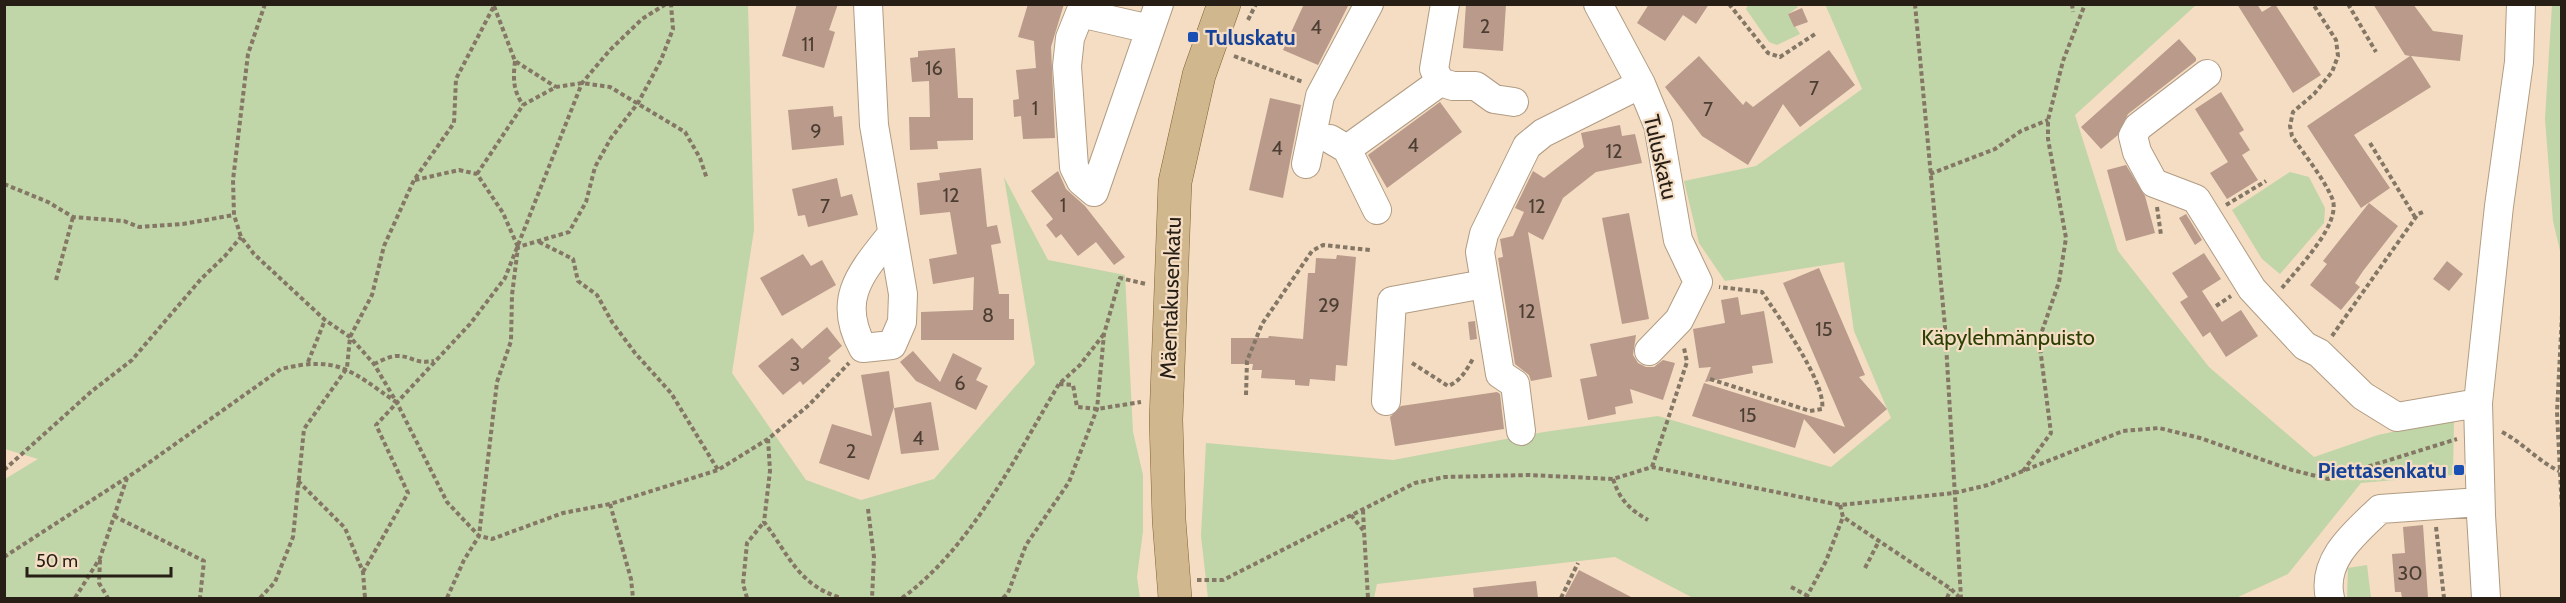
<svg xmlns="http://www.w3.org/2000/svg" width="2566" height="603" viewBox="0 0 2566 603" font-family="Cabin,sans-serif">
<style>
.green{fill:#c0d5a8}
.building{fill:#b99a8b}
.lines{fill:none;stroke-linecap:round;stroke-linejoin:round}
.minor-casing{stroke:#b19c83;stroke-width:30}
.major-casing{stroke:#826332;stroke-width:34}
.path{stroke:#857765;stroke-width:4;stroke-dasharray:4.5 3;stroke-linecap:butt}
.minor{stroke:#fff;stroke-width:28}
.major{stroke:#d1b78e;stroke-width:33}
.transit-dot{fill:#1a4fb4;stroke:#f4ddc3;stroke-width:2}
.labels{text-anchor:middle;stroke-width:4.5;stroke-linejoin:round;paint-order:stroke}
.number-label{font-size:20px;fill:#4c3e32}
.transit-label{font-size:22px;font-weight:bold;fill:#164399;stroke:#f4ddc3;text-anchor:start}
.street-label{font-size:22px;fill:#271f15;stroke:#f4ddc3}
.park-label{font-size:22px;fill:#2b4103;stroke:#f4ddc3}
</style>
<rect width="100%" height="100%" fill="#f4ddc3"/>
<!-- green -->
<path class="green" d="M5 4 748 5 754 230 732 373 806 480 861 500 934 479 1035 364 1004 177 1048 260 1125 275 1133 432 1143 475V531L1137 577 1140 598H5V479L38 459 5 449Z
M1825 4 2196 5 2075 115 2118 251 2209 367 2314 457 2378 435 2454 419 2453 475 2361 483 2288 574 2236 598H1693L1615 557 1377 584 1374 598H1208L1201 536 1206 443 1393 460 1544 432 1658 416 1831 467 1891 418 1854 331 1844 262 1725 281 1699 243 1684 181 1756 166 1862 89Z
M1748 5H1796L1798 7 1788 14 1800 34 1777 45 1769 42 1746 9Z
M2552 5H2562L2561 255 2553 221 2545 119Z
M2290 172 2309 177 2325 208 2324 223 2280 274 2262 259 2232 210Z
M2367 565 2371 598H2347L2348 568Z"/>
<!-- building -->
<path class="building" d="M797 4H838L829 30 835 32 824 68 782 56Z
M1028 4H1064L1051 47 1055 138 1023 139 1021 116 1014 117 1013 100 1019 99 1016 70 1036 68 1034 41 1018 37Z
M1304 4H1349L1318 65 1283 50Z
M1466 4H1506L1503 51 1463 48Z
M1649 4H1709L1696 24 1683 15 1665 41 1637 23Z
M2237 4H2257L2262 12 2275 4 2321 75 2293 93Z
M2373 4H2413L2433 31 2463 35 2460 61 2411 56 2431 87 2354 135 2390 188 2361 208 2307 126 2410 56 2405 55Z
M1802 8 1808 22 1794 27 1788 14Z
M2179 39 2196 58V61L2128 114 2118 135 2101 149 2081 127Z
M955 48 958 98H973V140L937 141 938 149 910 150 909 117H930L929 81 912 82 910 58 918 57V51Z
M1829 50 1855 85 1800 127 1783 104 1748 165 1702 136 1665 87 1699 56 1743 105 1746 101 1753 107Z
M2221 92 2244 130 2239 133 2250 150 2242 155 2258 180 2227 199 2210 173 2228 162 2195 109Z
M1270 98 1301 105 1283 198 1249 190Z
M1440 102 1462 132 1387 188 1368 155Z
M833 106 834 117 842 116 844 145 792 150 788 110Z
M1620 125 1622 136 1635 134 1642 163 1596 172 1563 198 1543 240 1528 232 1552 377 1531 381 1529 375 1515 364 1498 258 1503 257 1500 239 1513 236 1524 212 1515 208 1533 171 1544 178 1584 147 1581 133Z
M2126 165 2145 196 2155 233 2126 241 2107 170Z
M981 168 987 227 997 225 1001 243 991 245 999 294H1009V319H1014V340H921V312L973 310 974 277 933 284 929 259 957 254 950 212 920 215 917 183 940 180 939 173Z
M1058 171 1066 189 1085 206 1125 257 1114 265 1096 242 1078 256 1061 234 1056 238 1046 225 1053 219 1031 191Z
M837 178 841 197 852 194 858 215 808 227 805 215 798 216 792 189Z
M2369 203 2398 226 2363 271 2355 283 2360 287 2341 310 2310 285 2327 264 2323 261Z
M1629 213 1649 319 1622 324 1602 218Z
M2186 214 2202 240 2195 245 2179 218Z
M2204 253 2221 279 2202 291 2222 322 2241 310 2258 336 2226 357 2210 332 2203 337 2180 302 2188 297 2172 273Z
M803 254 811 266 822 260 836 285 782 316 760 278Z
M1337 255 1356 257 1347 366 1336 365 1335 381 1310 379 1309 386 1295 385V380L1261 378 1262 370H1252L1253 364H1231V338H1268L1269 336 1303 339 1308 273H1315L1316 258 1336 259Z
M2447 261 2463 274 2449 291 2433 279Z
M1819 268 1865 375 1859 377 1887 409 1834 454 1804 419 1795 448 1692 416 1704 383 1845 427 1783 283Z
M1738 297 1741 315 1764 311 1773 363 1752 366 1753 373 1705 382 1711 367 1699 368 1693 329 1725 323 1721 300Z
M1475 321 1477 339 1470 340 1468 322Z
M827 327 842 346 828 358 831 361 803 385 800 381 783 395 758 366 792 338 802 349Z
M1636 335 1633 355 1638 363 1646 367H1654L1663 360 1675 363 1663 400 1630 389 1633 403 1615 407 1616 414 1588 420 1580 379 1597 376 1590 344Z
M913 351 940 382 953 353 982 368 976 380 988 386 976 410 916 381 900 362Z
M889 371 894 407 869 480 819 463 832 424 872 436 861 375Z
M1497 392 1500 394 1504 429 1395 446 1390 417 1401 406Z
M931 402 939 450 901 454 894 408Z
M2423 525 2428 598H2402L2401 592H2395L2392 554 2405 553 2403 527Z
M1579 570 1633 598H1564Z
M1536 581 1538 598H1474L1473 588Z"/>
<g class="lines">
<!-- minor casing -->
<g class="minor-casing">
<path id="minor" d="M868 4 874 125 903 294 902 322 892 345 863 348C836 299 861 273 891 235
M1598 4 1641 84 1658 125 1678 240 1698 282 1679 320 1649 351
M1150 29 1080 13 1070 38 1067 66 1074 167 1081 181 1094 192 1159 4
M2207 74 2138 127 2133 136 2137 152 2154 183 2196 199 2252 289 2305 346 2319 353 2363 396 2397 417 2478 403
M1440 82 1453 86H1476L1494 99 1514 102
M1330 139 1347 149 1377 210
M1347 149 1440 82 1434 69 1445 4
M1306 164 1320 96 1369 4
M1386 401 1392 301 1484 284
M1521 431 1515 384 1500 374 1480 252 1484 234 1527 146 1543 133 1641 84
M2330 598C2321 560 2355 533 2380 509L2480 502
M2486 598 2481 515 2478 403 2499 206 2519 62 2521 4"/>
</g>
<!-- major casing -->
<g class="major-casing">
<path id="major" d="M1175 598 1169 520 1166 420 1175 182 1199 75 1224 4"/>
</g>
<!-- path -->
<path class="path" d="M265 4 248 54 233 180 234 215 241 237 254 254 325 320 350 337 374 364 397 403 447 502 479 536 492 539 563 513 610 504 718 470 768 439 809 405 849 363
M1729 4 1768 53 1780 57 1815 34
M1915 4 1945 327 1961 598
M2072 4 2073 12
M2348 4 2376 52
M494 6 515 61 556 87
M1248 20 1256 4
M1234 56 1303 82
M515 61C513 79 513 90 523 105
M2370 143 2415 217
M477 174 523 105 556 87 582 83 610 87 685 132 700 158 707 179
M1930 174 1995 149 2021 131 2048 120
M415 180 459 170 477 174 503 213 518 247
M4 184 48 202 73 217 124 221 139 227 183 224 234 215
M2226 205 2266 181
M2157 207 2161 235
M539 242 573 259 578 281 597 295 612 322 635 353 671 393 718 470
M56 280 73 217
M2282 288C2297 269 2343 223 2332 198 2323 177 2305 156 2292 136L2290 126 2293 112 2314 94 2332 72 2338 56 2336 40 2313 4
M2216 306 2231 296
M2562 315 2557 412 2562 512
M2332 336 2418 214 2423 212
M308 362 325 320
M1412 363 1448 386C1461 381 1467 369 1474 357
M374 364C381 361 389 356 397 356 413 356 413 364 434 361
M1710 379 1810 411 1822 409C1827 384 1778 316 1762 292L1719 287
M1059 384 1073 385 1077 407 1097 409 1141 402
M1246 395 1247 361 1262 324 1312 251 1323 245 1370 250
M2502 432C2523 443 2538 461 2559 471
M768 439 770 471 764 522C789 555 798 585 841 598
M1652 467 1687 362 1684 348
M4 470 92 391 132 360 201 279 225 256 241 237
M2023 471 2051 433 2039 340 2059 282 2066 238 2048 139V120L2063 61 2085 4
M1613 479C1620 500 1629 509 1648 520
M298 481 345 528 363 572 365 598
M610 504 631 579 633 598
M1840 505 1843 517 1951 589 1960 598
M868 509 874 557 872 598
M1363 510 1364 531
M1351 515 1364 531 1368 598
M114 516 204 561 200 598
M2436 527 2444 598
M4 557 140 469 281 369C338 355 351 371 396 402
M100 560 99 583 108 598
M1865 568 1879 541
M363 572 408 493 376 425 470 324 505 278 582 83 610 50 642 19 666 4
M1197 580H1223L1415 483 1445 477 1528 475 1613 479 1652 467 1840 505 1954 493 1988 485 2123 431 2159 428 2200 438 2292 470 2328 479 2457 439
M1791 587 1808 596
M75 598 100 558 127 478
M260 598 275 582 293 537 304 429 347 368 350 337 372 295 384 246 414 180 454 123 456 79 495 4
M447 598 464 560 479 536 497 382 511 341 512 295 518 247 569 232 586 202 595 167 611 138 638 103 661 60 673 29 671 4
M747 598 743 584 747 543 764 522
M902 598C971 548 1016 456 1059 384L1080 365 1104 334
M1003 598 1008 593 1026 545 1069 482 1097 409 1104 334 1120 278 1146 284
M1561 598 1578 563
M1806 598 1826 561 1843 517
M1947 598 1951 589"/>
<!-- minor -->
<use href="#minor" class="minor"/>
<!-- major -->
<use href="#major" class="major"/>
</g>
<!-- markers -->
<g class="transit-dot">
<rect x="1187" y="31" width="12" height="12" rx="3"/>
<rect x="2453" y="464" width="12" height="12" rx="3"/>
</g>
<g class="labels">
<!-- number labels -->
<g class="number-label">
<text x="1485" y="33">2</text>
<text x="1316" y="34">4</text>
<text x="808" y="51">11</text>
<text x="934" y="75">16</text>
<text x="1814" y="95">7</text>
<text x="1035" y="115">1</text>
<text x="1708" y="116">7</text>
<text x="816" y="138">9</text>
<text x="1413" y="152">4</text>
<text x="1277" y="155">4</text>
<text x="1614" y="158">12</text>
<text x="951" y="202">12</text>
<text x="1063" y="212">1</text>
<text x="825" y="213">7</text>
<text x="1537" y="213">12</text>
<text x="1329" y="312">29</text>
<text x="1527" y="318">12</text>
<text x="988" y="322">8</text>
<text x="1824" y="336">15</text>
<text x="795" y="371">3</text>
<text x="960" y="390">6</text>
<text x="1748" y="422">15</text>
<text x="918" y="445">4</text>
<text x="851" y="458">2</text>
<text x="2410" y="580">30</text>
</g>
<!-- transit labels -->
<g class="transit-label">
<text x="1205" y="45">Tuluskatu</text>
<text x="2447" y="478" text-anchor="end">Piettasenkatu</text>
</g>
<!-- street labels -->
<g class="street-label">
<text transform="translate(1661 157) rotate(77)" y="8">Tuluskatu</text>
<text transform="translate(1170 298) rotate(-88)" y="8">Mäentakusenkatu</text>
</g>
<!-- park labels -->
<g class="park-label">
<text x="2008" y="345">Käpylehmänpuisto</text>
</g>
</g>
<!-- border -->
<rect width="2566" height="603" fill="none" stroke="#271f15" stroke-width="12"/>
<!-- scale -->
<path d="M27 567v9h144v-9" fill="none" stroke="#271f15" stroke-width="3"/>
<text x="36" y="567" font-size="18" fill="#271f15" stroke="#f4ddc3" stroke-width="4.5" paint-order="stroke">50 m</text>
</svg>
